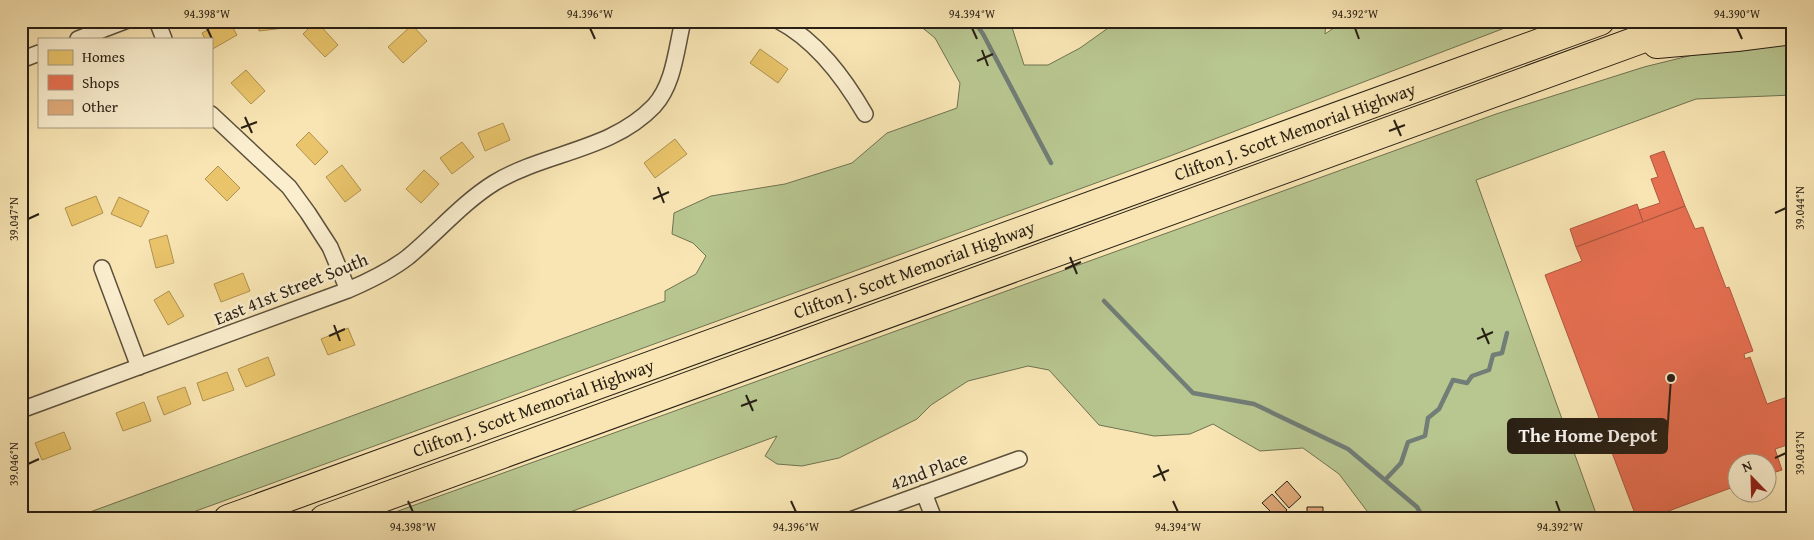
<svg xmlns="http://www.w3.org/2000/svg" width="1814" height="540" viewBox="0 0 1814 540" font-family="'Gentium Book Plus',serif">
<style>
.green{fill:#b8c690;stroke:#707252}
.homes{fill:#e9c46a;stroke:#af9250}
.shops{fill:#e76f51;stroke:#ae573f}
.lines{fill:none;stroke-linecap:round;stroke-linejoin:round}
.stream{stroke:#717d76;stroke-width:4.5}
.building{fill:#e0a979;stroke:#281f14}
.street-casing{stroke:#5c503c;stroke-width:18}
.highway-casing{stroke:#281f14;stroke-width:30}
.street{stroke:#faeece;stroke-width:15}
.highway{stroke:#f8e5b3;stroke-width:28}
.ticks{fill:none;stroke:#281f14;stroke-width:2}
.labels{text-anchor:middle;stroke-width:5;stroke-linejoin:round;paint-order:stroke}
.street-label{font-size:18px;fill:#281f14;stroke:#faeece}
.leader{fill:none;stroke:#281f14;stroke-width:2}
.callout-dot{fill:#281f14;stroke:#faeece;stroke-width:2}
.callout{fill:#281f14;stroke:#281f14;stroke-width:2}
.callout-label{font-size:19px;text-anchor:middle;font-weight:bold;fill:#fff}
.neatline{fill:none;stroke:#281f14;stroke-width:2}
.ticks-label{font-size:12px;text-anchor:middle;fill:#281f14}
</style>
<rect width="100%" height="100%" fill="#f8e5b3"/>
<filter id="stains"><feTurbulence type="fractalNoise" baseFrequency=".004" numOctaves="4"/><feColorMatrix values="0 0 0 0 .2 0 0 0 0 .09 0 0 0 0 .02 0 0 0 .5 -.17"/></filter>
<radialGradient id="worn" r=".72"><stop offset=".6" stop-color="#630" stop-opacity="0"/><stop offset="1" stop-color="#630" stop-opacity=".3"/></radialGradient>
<!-- green -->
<path class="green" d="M914 21H1010L1024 65H1048L1080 48 1118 21H1326L1325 34 1344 21H1523L1170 156 174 519H71L665 301V291L696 274 706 256 693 243 672 234 674 213 711 196 785 184 852 163 887 133 957 108 960 83 935 38Z
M1793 39V95L1696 99 1476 180 1598 519H1373L1339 474 1303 448 1260 451 1213 424 1190 434 1154 436 1099 425 1049 370 1028 366 968 381 931 405 917 419 839 458 802 466 777 464 765 456 777 436 551 519H376L1496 114 1644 67 1717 49Z"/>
<!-- homes -->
<path class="homes" d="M224 21H229L237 35 211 50V39H205L202 33Z
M258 21H292L293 27 259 31Z
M316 21 338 45 325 57 303 34Z
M412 25 427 41 403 63 388 47Z
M760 49 788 69 778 83 750 63Z
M246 70 265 91 251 104 231 83Z
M503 123 510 140 485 151 478 133Z
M309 132 328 152 315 165 296 145Z
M675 139 687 154 655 178 644 163Z
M462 142 474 157 452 174 440 158Z
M342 165 361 190 345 202 326 177Z
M218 166 240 188 227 201 205 179Z
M424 170 439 184 421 203 406 189Z
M96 196 103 213 72 226 65 208Z
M119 197 149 211 141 227 111 214Z
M167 235 174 263 156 268 149 240Z
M243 273 250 291 221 302 214 284Z
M169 291 184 316 168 325 154 300Z
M348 328 355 345 328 355 321 339Z
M268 357 275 375 246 387 238 369Z
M227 372 234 390 203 401 197 383Z
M185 387 191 404 164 415 157 397Z
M144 402 151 421 123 431 116 413Z
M64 432 71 449 42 460 35 443Z"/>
<!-- shops -->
<path class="shops" d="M1664 151 1685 206 1643 222 1639 210 1660 203 1651 179 1658 177 1650 156Z
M1637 204 1643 222 1576 247 1570 229Z
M1685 206 1695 229 1703 227 1726 288 1729 287 1753 351 1744 354 1745 359 1750 357 1767 404 1787 397 1793 413V443L1775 449 1782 470 1766 475V462H1736V486L1647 519H1637L1545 275 1582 261 1576 247Z"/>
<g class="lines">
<!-- stream -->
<path class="stream" d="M974 21 983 34 1051 163
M1104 301 1193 393 1254 404 1348 449 1417 507 1424 519
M1385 480 1401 463 1408 442 1425 436 1428 418 1439 409 1453 380 1467 383 1472 376 1489 370 1493 355 1502 353 1507 333"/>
</g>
<!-- building -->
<path class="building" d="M1287 481 1301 497 1289 508 1275 492Z
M1272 494 1287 510 1278 519 1262 503Z
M1307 507H1323V519H1307Z"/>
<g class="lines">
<!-- street casing -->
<g class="street-casing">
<path id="street" d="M157 21 164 39
M779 21C817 41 844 78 865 114
M78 39 125 21
M21 60 39 53
M211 114 289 187 308 213 330 247 348 290
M102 268 139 367
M21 410 348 290C369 281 390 271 408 257 437 233 462 203 494 183 545 152 611 151 654 106 674 84 676 50 683 21
M924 493 934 519
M853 519 1019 459"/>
</g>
<!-- highway casing -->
<g class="highway-casing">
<g id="highway">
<path d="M1657 44 1737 37 1793 30"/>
<path id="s1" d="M228 519 1600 21"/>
<path d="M324 519 1691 21"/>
</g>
</g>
<!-- street -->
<use href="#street" class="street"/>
<!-- highway -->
<use href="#highway" class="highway"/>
</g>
<!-- ticks -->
<path class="ticks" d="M207 28 212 39M590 28 595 39M972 28 977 39M1355 28 1359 39M1737 28 1742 39M982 50 988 66M977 61 993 54M245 117 252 133M1394 120 1401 136M241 128 257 122M1389 131 1405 125M658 187 664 203M653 199 669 192M1775 213 1786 208M28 219 39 214M1070 257 1077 274M1065 269 1081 262M334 325 340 341M1482 328 1489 344M329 336 345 329M1477 339 1493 332M746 395 753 411M741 406 757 400M1775 458 1786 453M28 464 39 459M1158 465 1165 481M1153 477 1169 470M408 501 413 512M791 501 796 512M1173 501 1178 512M1556 501 1560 512"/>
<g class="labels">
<!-- street labels -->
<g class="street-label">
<text dy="6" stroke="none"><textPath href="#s1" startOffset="1135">Clifton J. Scott Memorial Highway</textPath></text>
<text dy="6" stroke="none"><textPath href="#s1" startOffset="730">Clifton J. Scott Memorial Highway</textPath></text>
<text transform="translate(291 289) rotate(-22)" y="6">East 41st Street South</text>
<text dy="6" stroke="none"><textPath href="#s1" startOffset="325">Clifton J. Scott Memorial Highway</textPath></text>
<text transform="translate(929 471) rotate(-20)" y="6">42nd Place</text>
</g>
</g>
<!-- callouts -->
<path class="leader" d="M1671 378L1667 436"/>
<circle class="callout-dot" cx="1671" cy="378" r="5"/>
<rect class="callout" x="1508" y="419" width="159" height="34" rx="5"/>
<g class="callout-label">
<text x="1588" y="442">The Home Depot</text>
</g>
<!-- margin -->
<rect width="1814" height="540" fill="none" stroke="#f8e5b3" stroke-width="55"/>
<!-- legend -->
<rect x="38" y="38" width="175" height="90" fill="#faeece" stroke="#a69b84"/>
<rect x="48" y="50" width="25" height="15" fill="#e9c46a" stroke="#a69b84"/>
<text x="82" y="62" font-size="15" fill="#281f14">Homes</text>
<rect x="48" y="75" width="25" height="15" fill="#e76f51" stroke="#a69b84"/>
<text x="82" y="88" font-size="15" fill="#281f14">Shops</text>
<rect x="48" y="100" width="25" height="15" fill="#e0a979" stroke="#a69b84"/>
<text x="82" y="112" font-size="15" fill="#281f14">Other</text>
<!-- north arrow -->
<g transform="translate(1752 478) rotate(337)"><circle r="24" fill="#faeece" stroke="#a69b84"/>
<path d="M0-4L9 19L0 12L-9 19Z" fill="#8f2418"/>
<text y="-8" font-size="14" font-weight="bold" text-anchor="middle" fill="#281f14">N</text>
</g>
<rect x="28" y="28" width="1758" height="484" class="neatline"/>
<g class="ticks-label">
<text x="207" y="18">94.398°W</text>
<text x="590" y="18">94.396°W</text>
<text x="972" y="18">94.394°W</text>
<text x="1355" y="18">94.392°W</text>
<text x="1737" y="18">94.390°W</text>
<text transform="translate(1800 208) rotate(-90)" y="4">39.044°N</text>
<text transform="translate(14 219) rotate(-90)" y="4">39.047°N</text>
<text transform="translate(1800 453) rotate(-90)" y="4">39.043°N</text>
<text transform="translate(14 464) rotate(-90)" y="4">39.046°N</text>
<text x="413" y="531">94.398°W</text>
<text x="796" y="531">94.396°W</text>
<text x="1178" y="531">94.394°W</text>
<text x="1560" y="531">94.392°W</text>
</g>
<rect width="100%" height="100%" filter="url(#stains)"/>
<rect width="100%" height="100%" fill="url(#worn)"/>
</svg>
